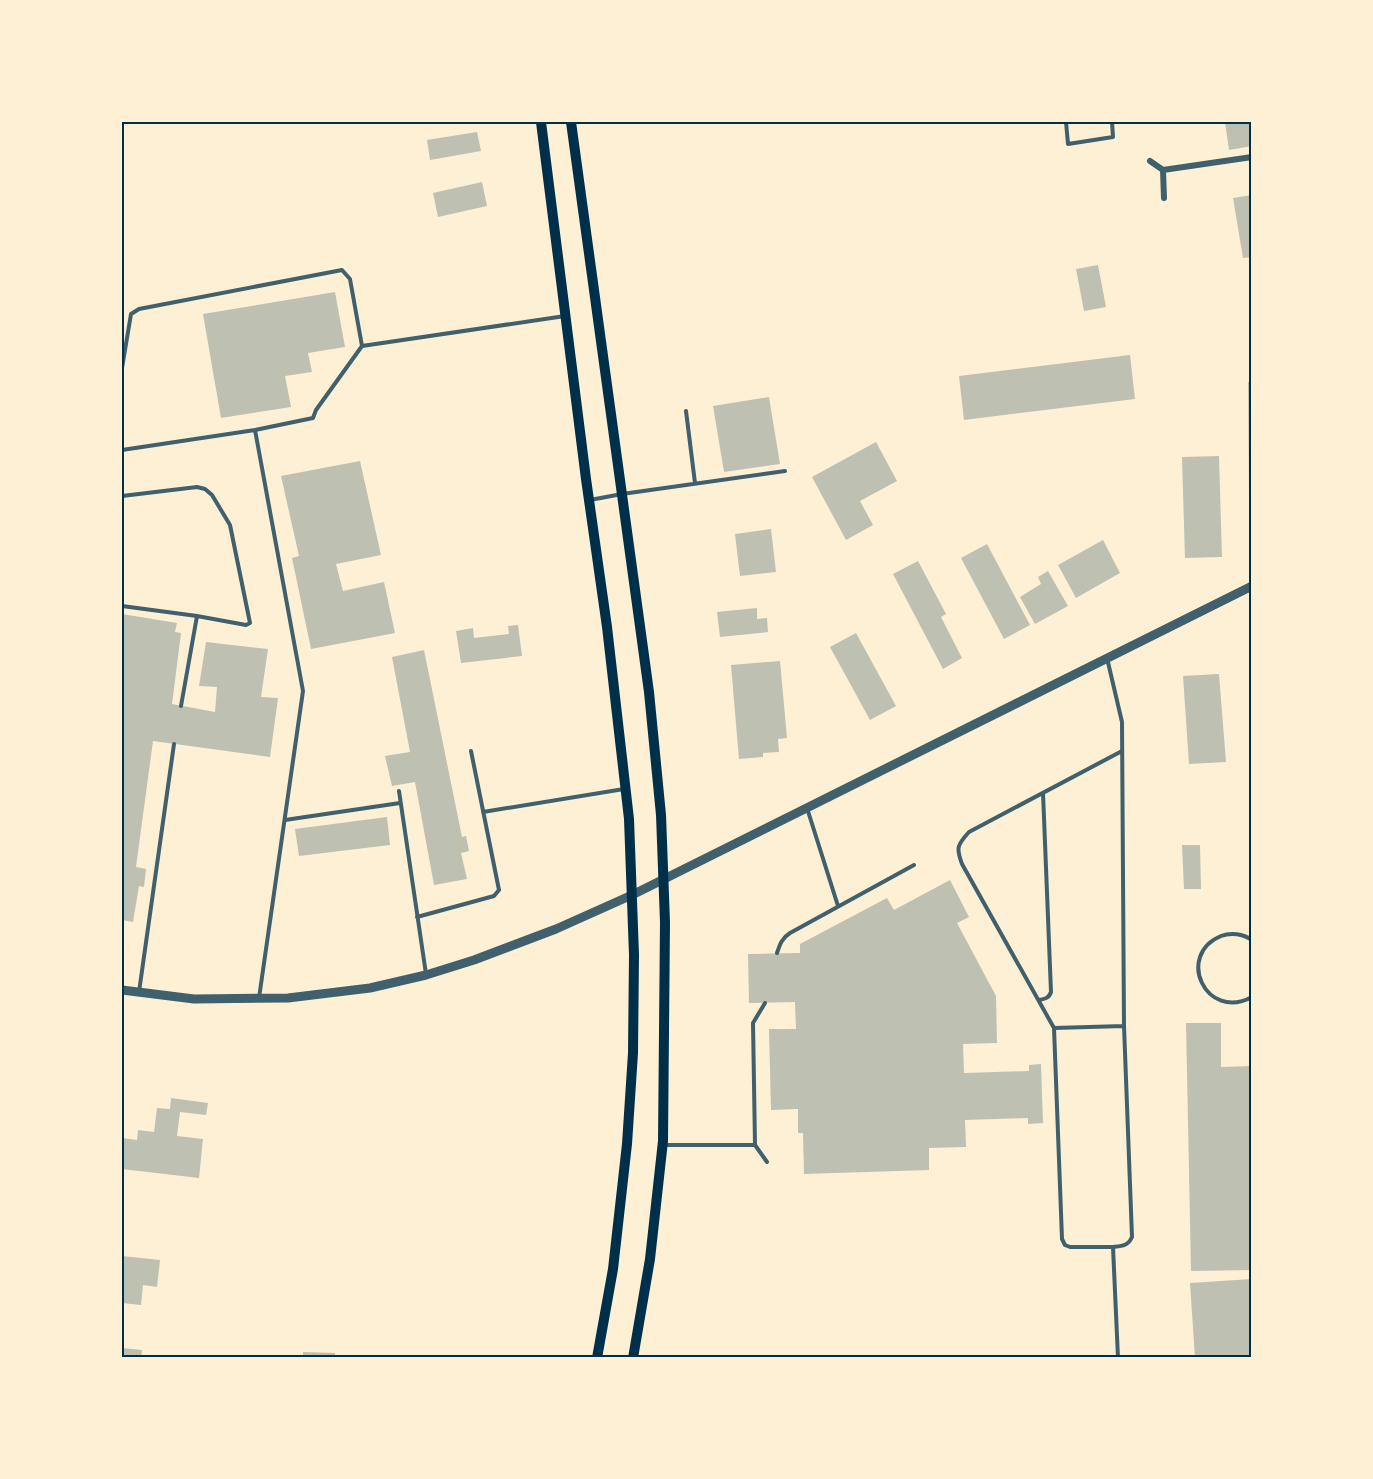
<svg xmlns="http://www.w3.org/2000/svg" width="1373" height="1479" viewBox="0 0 1373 1479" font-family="'Playfair Display',serif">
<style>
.building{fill:#bec0b2}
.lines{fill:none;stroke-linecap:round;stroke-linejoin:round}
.service{stroke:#3f606c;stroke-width:4}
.minor{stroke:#3f606c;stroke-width:6}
.tertiary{stroke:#3f606c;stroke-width:9}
.secondary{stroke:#003049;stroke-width:10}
.neatline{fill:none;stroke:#003049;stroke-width:2}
</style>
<rect width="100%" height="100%" fill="#fdf0d5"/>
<!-- building -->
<path class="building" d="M1225 122H1252V146L1229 150Z
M477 132 481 151 430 160 427 140Z
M482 182 487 206 438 217 433 193Z
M1252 195V257L1243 258 1233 198Z
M1098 265 1106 307 1084 311 1076 269Z
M335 292 345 347 308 353 312 372 285 376 291 407 221 418 203 314Z
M1130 355 1135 399 964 420 959 376Z
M1248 382H1252V494H1249Z
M769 397 780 464 724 472 713 406Z
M876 442 897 481 860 501 873 525 846 540 812 477Z
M1219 456 1222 557 1185 558 1182 457Z
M360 461 381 555 336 564 343 591 384 582 395 633 311 649 292 558 299 556 281 476Z
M771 529 776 572 740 576 735 534Z
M1103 540 1120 573 1076 598 1058 565Z
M987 544 1030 625 1004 639 961 558Z
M918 561 946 614 941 617 962 658 943 669 893 574Z
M1048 571 1068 606 1035 624 1020 597 1041 584 1038 577Z
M757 608V619L767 618 768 632 720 637 717 612Z
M122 614 177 623 175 632 181 633 172 704 215 712 217 687 199 686 206 642 268 649 261 697 278 698 270 757 153 741 136 867 146 869 144 887 139 886 133 922 122 920Z
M518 625 522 656 461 663 456 631 473 628 474 638 509 634 508 626Z
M856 633 896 706 870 720 830 647Z
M424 650 462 837 466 836 469 851 461 853 467 879 434 885 415 782 392 786 385 756 410 752 392 657Z
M780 661 787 738 778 739 779 752 763 753V757L739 759 731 665Z
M1219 674 1226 762 1189 764 1183 676Z
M387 817 390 845 299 856 295 829Z
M1182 845H1200L1201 889H1184Z
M950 880 969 917 957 923 996 996 997 1043 963 1044 964 1073 1029 1071V1065L1041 1064 1043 1123 1028 1124V1118L965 1120 966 1147 929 1148V1170L804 1174 803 1133H798V1109L771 1110 769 1029H796L795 1002 749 1003 748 954 800 953V944L887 898 894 910Z
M1186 1023H1221V1067L1252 1066V1270L1191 1271Z
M171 1098 208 1103 206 1115 180 1112 177 1136 203 1139 199 1178 122 1169V1138L137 1140 138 1130 154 1132 157 1108 170 1109Z
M122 1256 160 1260 157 1287 143 1285 141 1305 122 1303Z
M1252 1279V1358H1195L1190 1283Z
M122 1348 142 1350 141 1358H122Z
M303 1352 335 1353V1358H303Z"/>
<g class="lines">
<!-- service -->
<path class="service" d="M1066 122 1068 144 1113 137 1112 122
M362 346 565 316
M122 368 131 314 139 309 342 270 350 279 362 346 316 410 313 418 255 430 122 450
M686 411 695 483
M255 430 303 691 259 998
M122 496 197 487 205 489 212 495 230 525 250 623 246 625 197 616 122 606
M590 500 622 494 785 471
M1107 658 1122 722 1124 1026 1132 1237C1128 1246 1122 1246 1113 1247L1118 1358
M181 706 197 616
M1122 751 969 832C957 845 956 848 962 864L1054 1028 1124 1026
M399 791 426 974
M807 808 838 906
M483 812 624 789
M285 820 400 803
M417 917 494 896 499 890 471 751
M1252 940C1243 934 1231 932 1221 936 1175 955 1206 1022 1252 997
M777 953C780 944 782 938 790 933L914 865
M139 992 174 744
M1039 1000C1045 999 1049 998 1051 992L1043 793
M1054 1028 1062 1239 1065 1245 1070 1247H1113
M663 1145H755L753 1023 765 1003
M755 1145 767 1162"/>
<!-- minor -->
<path class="minor" d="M1150 161 1163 170 1164 198
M1163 170 1252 157"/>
<!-- tertiary -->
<path class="tertiary" d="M122 990 194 999 288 998 370 988 426 975 474 960 556 929 632 895 1252 586"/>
<!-- secondary -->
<path class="secondary" d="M541 122 586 479 607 627 629 819 634 955 633 1053 627 1144 613 1269 597 1358
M571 122 649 692 661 815 665 922 663 1141 650 1259 633 1358"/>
</g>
<!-- border -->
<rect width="1373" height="1479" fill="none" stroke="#fdf0d5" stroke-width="246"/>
<rect x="123" y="123" width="1127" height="1233" class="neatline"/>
</svg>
